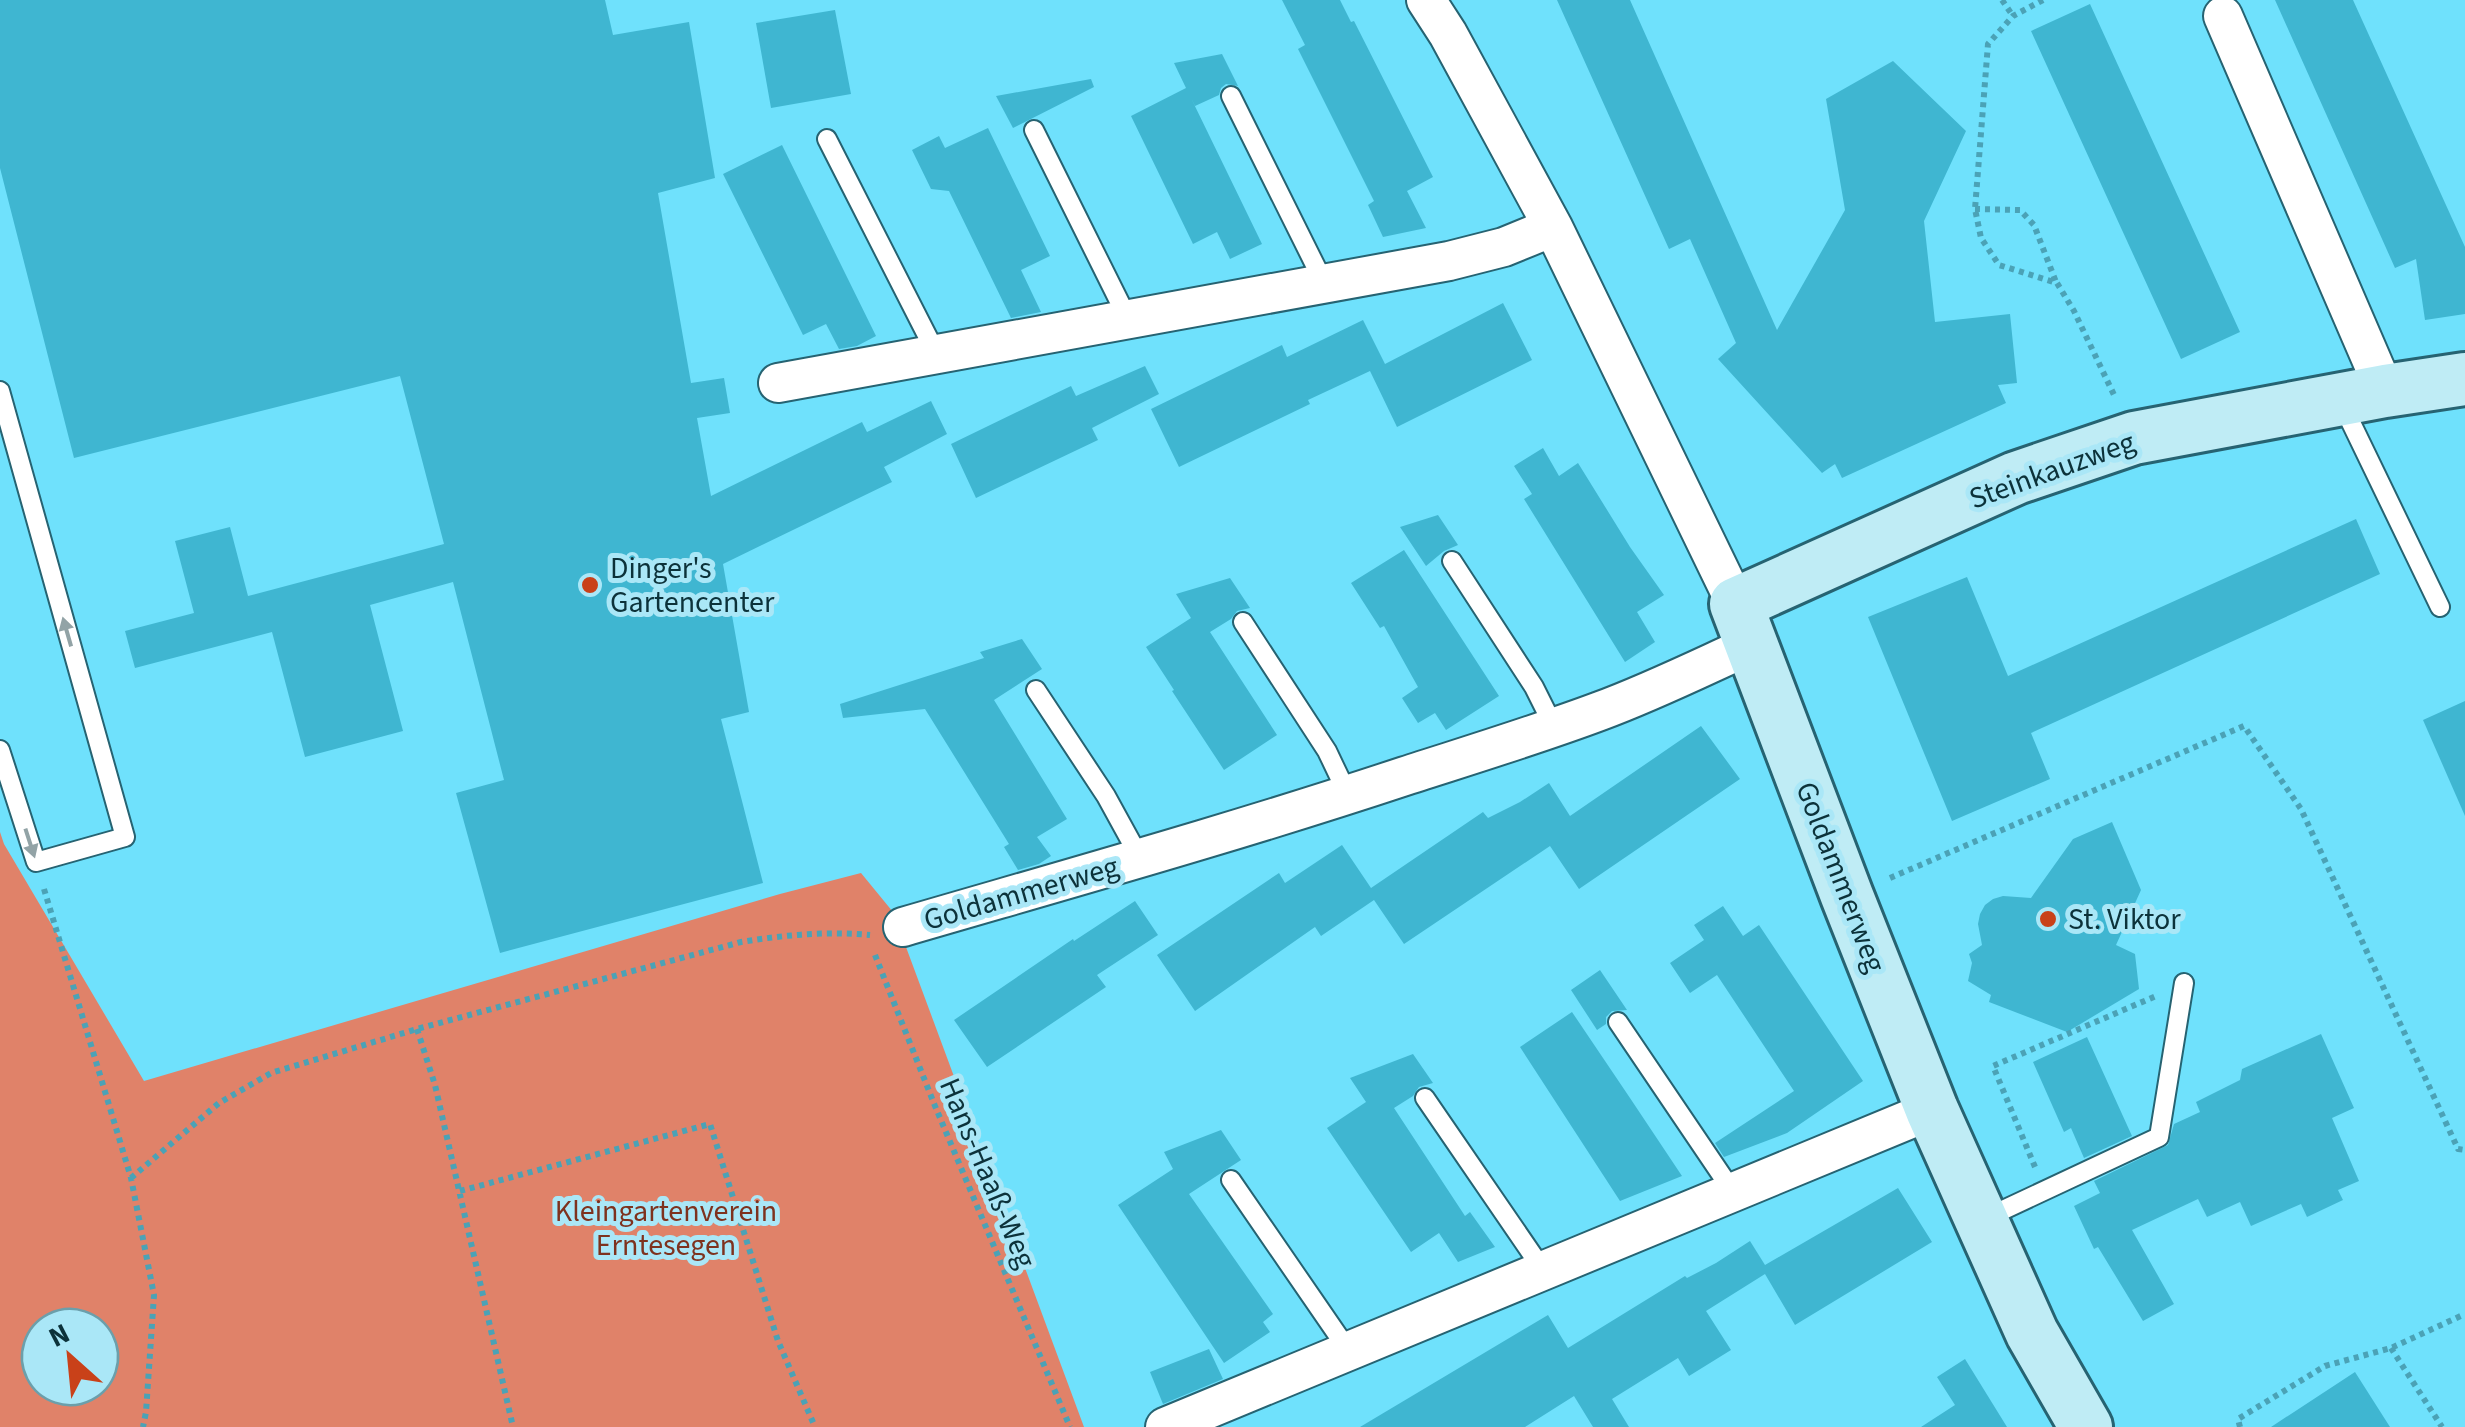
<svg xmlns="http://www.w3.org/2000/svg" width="2465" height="1427" viewBox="0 0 2465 1427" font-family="'Source Sans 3',sans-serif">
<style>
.green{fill:#e08269;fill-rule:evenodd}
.building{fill:#3fb6d1}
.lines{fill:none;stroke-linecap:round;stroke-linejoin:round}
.lane-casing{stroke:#266372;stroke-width:22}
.street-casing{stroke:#266372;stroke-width:42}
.secondary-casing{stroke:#266372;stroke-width:58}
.path{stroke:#4ba2b6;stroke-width:6;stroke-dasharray:5 5;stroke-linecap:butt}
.lane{stroke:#fff;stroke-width:18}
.street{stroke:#fff;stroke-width:38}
.secondary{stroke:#bfecf5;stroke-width:52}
.oneway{fill:#92a3a6}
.poi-dot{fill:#c94119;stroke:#aae7f7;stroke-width:4}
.labels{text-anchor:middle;stroke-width:10;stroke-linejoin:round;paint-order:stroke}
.street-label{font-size:30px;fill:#0c323a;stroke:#aae7f7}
.poi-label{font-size:30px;fill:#0c323a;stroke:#aae7f7;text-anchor:start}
.park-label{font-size:30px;fill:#7e321e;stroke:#aae7f7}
</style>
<rect width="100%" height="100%" fill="#6fe1fc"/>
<!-- green -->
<path class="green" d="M0 832 4 844 144 1081 780 894 861 873 893 912 1084 1427H0ZM40 1327H100V1387H40Z"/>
<!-- building -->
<path class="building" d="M0 0H605L613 35 689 22 715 178 658 193 691 383 724 378 730 413 697 418 711 496 862 422 867 432 931 401 947 434 884 467 892 482 723 564 749 712 721 719 763 883 500 953 456 793 504 780 453 582 370 605 403 731 305 757 272 632 135 668 125 631 194 613 175 541 230 527 248 596 444 544 400 376 74 458 0 168Z
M1282 0H1340L1351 22 1354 21 1433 177 1407 191 1426 228 1383 237 1368 205 1374 201 1298 49 1305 45Z
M1557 0H1630L1777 330 1845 210 1826 99 1893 61 1966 131 1924 221 1935 322 2010 314 2017 383 1998 385 2006 403 1842 478 1835 464 1822 473 1718 359 1736 343 1690 239 1669 249Z
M2275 0H2353L2465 247V314L2425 320 2416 259 2395 268Z
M2090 4 2240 332 2181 359 2031 31Z
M835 10 851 94 771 108 756 23Z
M1222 54 1238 86 1226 84 1221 88 1219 95 1195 106 1191 98 1262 244 1230 259 1217 232 1193 244 1131 116 1186 88 1174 63Z
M1091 79 1094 87 1013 128 996 96Z
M988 128 1050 256 1021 270 1041 312 1011 318 949 191 931 189 912 150 939 136 945 148Z
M782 145 876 336 857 346 839 349 826 324 803 335 723 174Z
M1503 303 1532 360 1397 427 1370 371 1308 400 1310 404 1179 467 1151 409 1282 345 1287 357 1363 320 1385 364Z
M1145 366 1159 394 1092 428 1098 440 976 498 951 444 1071 386 1076 396Z
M1543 448 1559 476 1578 463 1630 547 1664 595 1637 612 1655 642 1625 662 1524 499 1532 494 1514 466Z
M1438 515 1458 545 1444 551 1426 566 1400 527Z
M2356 519 2380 574 2031 733 2050 779 1952 821 1868 617 1967 577 2008 676Z
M1404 550 1499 696 1446 730 1435 713 1418 723 1402 698 1418 687 1384 626 1380 628 1351 583Z
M1230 578 1250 608 1237 611 1231 619 1210 632 1277 735 1224 770 1172 691 1174 690 1146 647 1191 618 1176 594Z
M1022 639 1042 669 994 700 1067 819 1037 837 1051 856 1039 864 1018 870 1004 847 1009 844 925 709 843 718 840 704 984 658 980 652Z
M2465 701V816L2423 720Z
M1701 726 1740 779 1579 889 1550 846 1404 944 1374 900 1321 936 1315 927 1195 1011 1157 955 1279 873 1285 883 1342 845 1371 888 1483 812 1488 818 1520 802 1549 783 1570 816Z
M2112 822 2141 890 2116 945 2135 954 2139 989 2067 1032 1989 1002 1991 995 1968 981 1972 963 1969 954 1982 945 1978 924 1980 914 1985 905 1993 899 2003 896 2031 898 2073 839Z
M1135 901 1158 935 1097 975 1106 987 987 1067 954 1020 1073 939 1074 941Z
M1723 906 1743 936 1759 925 1863 1081 1787 1133 1724 1157 1715 1143 1794 1091 1717 975 1690 993 1670 963 1704 940 1694 925Z
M1600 970 1627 1010 1612 1011 1606 1017V1024L1597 1030 1571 990Z
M1572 1012 1630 1098 1682 1176 1620 1201 1520 1047Z
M2321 1034 2354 1108 2332 1118 2359 1181 2338 1190 2343 1200 2307 1217 2301 1204 2251 1226 2240 1202 2207 1217 2198 1199 2132 1230 2174 1304 2143 1321 2098 1247 2094 1249 2074 1206 2100 1193 2094 1181 2168 1145 2174 1124 2200 1112 2196 1102 2240 1080 2242 1069Z
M2087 1037 2132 1136 2084 1158 2071 1128 2064 1132 2033 1062Z
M1413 1054 1433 1083 1419 1087 1413 1096 1394 1108 1465 1216 1470 1212 1495 1247 1458 1262 1439 1233 1411 1252 1327 1128 1366 1102 1350 1078Z
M1221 1130 1241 1160 1189 1194 1273 1314 1263 1322 1270 1332 1224 1363 1118 1205 1173 1169 1164 1152Z
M1898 1188 1932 1242 1795 1325 1765 1274 1706 1311 1731 1350 1689 1376 1678 1358 1612 1399 1629 1427H1593L1574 1396 1525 1427H1360L1548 1315 1568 1348 1685 1276 1687 1278 1716 1263 1750 1241 1765 1265Z
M1209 1349 1223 1379 1163 1404 1150 1372Z
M1965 1359 2007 1427H1921L1955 1405 1937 1377Z
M2355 1372 2390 1427H2271Z"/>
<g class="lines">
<!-- lane casing -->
<g class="lane-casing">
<path id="lane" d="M1231 96 1324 283
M1034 130 1128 319
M827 139 936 353
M0 391 125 837 36 862 0 750
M2342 404 2440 607
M1452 561 1534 687 1554 727
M1243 622 1327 751 1348 795
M1036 690 1106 796 1140 858
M1618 1022 1733 1192
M1425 1098 1543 1270
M1231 1180 1348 1350
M1986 1218 2159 1137 2184 983"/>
</g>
<!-- street casing -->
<g class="street-casing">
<path id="street" d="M1426 0 1448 34 1553 227 1736 604
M2223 16 2385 391
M778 383 1449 261 1504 247 1553 227
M903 927C1071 878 1239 831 1405 776 1470 755 1536 735 1600 711 1652 692 1702 667 1753 644
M1165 1427 1932 1110"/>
</g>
<!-- secondary casing -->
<g class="secondary-casing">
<path id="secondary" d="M2086 1427 2032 1333 1932 1110 1847 896 1736 604 2016 478 2134 438 2385 391 2465 379"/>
</g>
<!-- path -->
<path class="path" d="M2002 0 2013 16
M2043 0 2013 16 1988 44 1975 209 1981 238 1999 265 2057 283 2074 311 2115 397
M1975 209 2020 210 2034 225 2056 282
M1890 878 2244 726 2301 809 2458 1149 2465 1150
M44 889 131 1178 154 1295 146 1412 143 1427
M875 955 935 1106 1070 1427
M417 1029 435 1085 513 1427
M2035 1167 1993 1066 2156 996
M131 1178 219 1103 271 1073 417 1029 741 942C784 935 826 931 870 935
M460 1191 710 1124 778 1341 815 1427
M2391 1348 2442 1427
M2240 1427 2238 1419 2325 1366 2391 1348 2465 1314"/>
<!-- lane -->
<use href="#lane" class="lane"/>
<!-- street -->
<use href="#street" class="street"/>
<!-- secondary -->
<use href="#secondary" class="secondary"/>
</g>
<!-- one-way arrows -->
<defs><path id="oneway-solid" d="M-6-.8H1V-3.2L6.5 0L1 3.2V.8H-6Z" transform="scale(2.5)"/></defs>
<g class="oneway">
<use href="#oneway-solid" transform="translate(67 632) rotate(-106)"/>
<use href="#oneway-solid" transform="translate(30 843) rotate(72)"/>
</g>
<!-- markers -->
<g class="poi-dot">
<circle cx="590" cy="585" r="10"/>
<circle cx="2048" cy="919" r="10"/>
</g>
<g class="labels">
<!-- street labels -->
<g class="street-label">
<text transform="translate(2052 470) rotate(-20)" y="10">Steinkauzweg</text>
<text transform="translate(1841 877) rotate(69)" y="10">Goldammerweg</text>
<text transform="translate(1021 893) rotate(-16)" y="10">Goldammerweg</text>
<text transform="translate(988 1173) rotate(67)" y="10">Hans-Haaß-Weg</text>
</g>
<!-- poi labels -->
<g class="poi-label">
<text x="610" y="578">Dinger's<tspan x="610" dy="34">Gartencenter</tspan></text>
<text x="2068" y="929">St. Viktor</text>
</g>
<!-- park labels -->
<g class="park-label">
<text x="666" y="1221">Kleingartenverein<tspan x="666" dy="34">Erntesegen</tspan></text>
</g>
</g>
<!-- north arrow -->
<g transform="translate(70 1357) rotate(333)"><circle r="48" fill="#aae7f7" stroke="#6b9fab" stroke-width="2.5"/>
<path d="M0-8L18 38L0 25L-18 38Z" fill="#c94119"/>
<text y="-15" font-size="28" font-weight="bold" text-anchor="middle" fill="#0c323a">N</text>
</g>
</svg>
